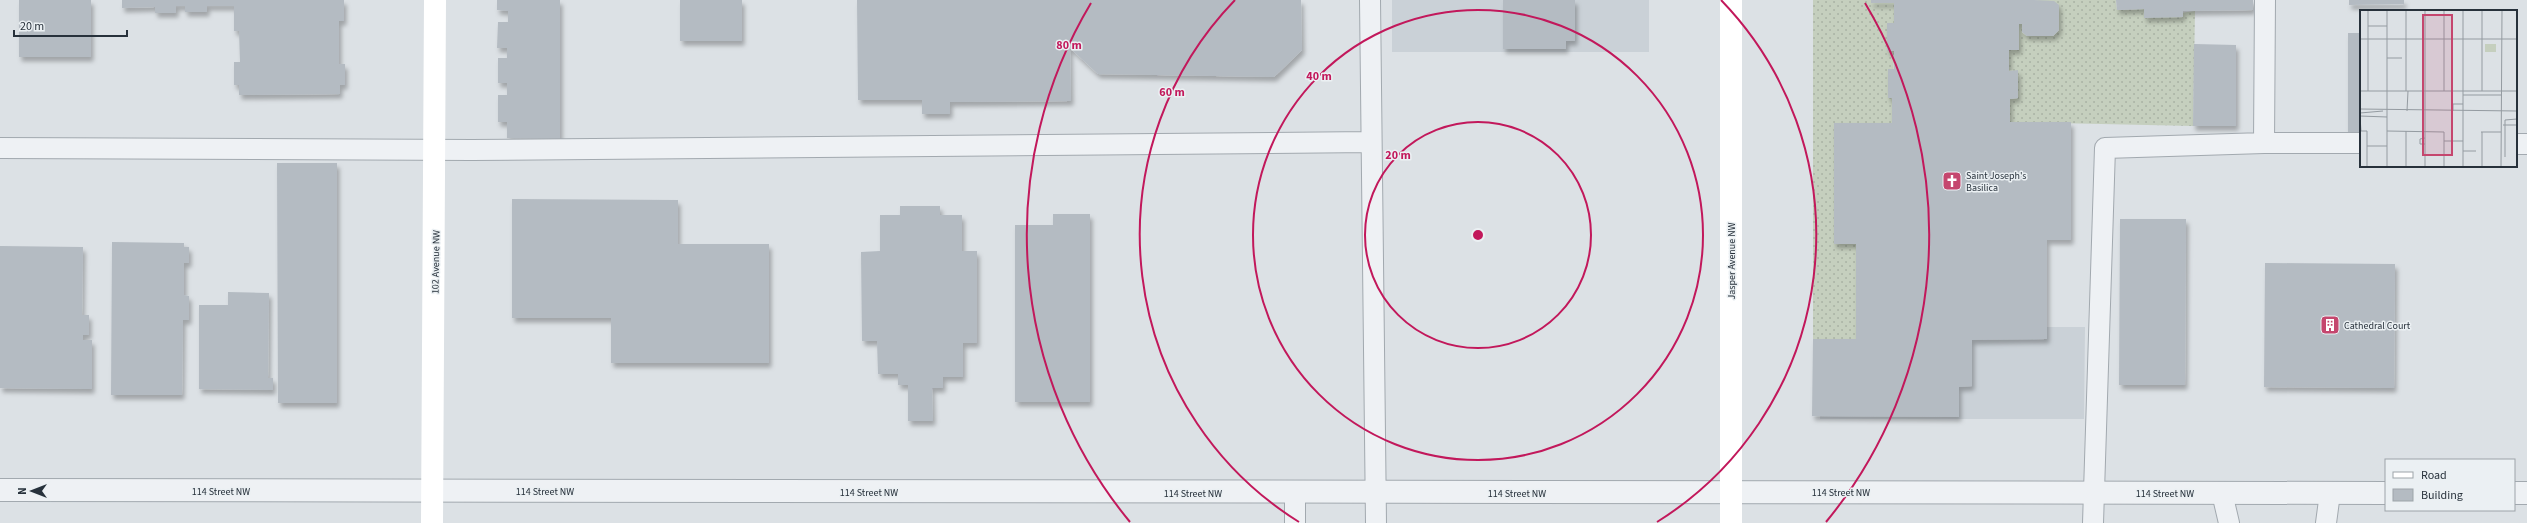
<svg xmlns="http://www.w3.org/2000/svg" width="2527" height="523" viewBox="0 0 2527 523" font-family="'Source Sans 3',sans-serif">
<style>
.built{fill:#cad1d7}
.grass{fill:url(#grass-dots)}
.building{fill:#b4bbc2;filter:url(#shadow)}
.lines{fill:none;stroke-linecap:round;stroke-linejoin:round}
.lane-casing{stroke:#a2a9af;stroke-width:22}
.street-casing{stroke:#a2a9af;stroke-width:24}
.lane{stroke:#eef1f4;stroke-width:20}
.street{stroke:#eef1f4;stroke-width:22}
.secondary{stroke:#fff;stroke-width:22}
.ring{fill:none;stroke:#c2185b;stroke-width:2}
.labels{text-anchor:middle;stroke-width:3;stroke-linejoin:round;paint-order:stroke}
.poi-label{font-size:10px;fill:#27313b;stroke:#ebf0f3;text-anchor:start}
.street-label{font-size:10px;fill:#27313b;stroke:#ebf0f3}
.inset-road{fill:none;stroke:#949ba1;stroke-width:1}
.view{fill:#c5466e;fill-opacity:0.15;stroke:#c5466e;stroke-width:2}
.inset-edge{fill:none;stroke:#27313b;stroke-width:2}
.centre{fill:#c2185b;stroke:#ebf0f3;stroke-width:2}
.ring-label{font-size:12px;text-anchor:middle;font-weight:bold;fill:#c2185b;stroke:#ebf0f3;stroke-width:3;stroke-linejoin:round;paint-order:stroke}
</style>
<defs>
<pattern id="grass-dots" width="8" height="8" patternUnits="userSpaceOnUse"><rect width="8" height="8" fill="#c5cfbe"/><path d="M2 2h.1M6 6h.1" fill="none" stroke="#a9b2a4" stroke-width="1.8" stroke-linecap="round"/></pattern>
<filter id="shadow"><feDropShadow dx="2.5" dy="4.5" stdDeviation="2" flood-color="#0004"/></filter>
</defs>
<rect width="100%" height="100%" fill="#dce1e5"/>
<!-- built -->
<path class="built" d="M1392 0H1649V52H1392Z
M1820 327H2085L2084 419H1820Z"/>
<!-- grass -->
<path class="grass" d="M1813 0H1871V3H1894V23H1887L1894 51 1892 123H1834V244H1856V339H1813Z
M2034 0H2116L2117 10 2144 9V18L2195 11 2193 126 2010 122V99L2018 98V71H2009V50L2019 24H2022V32L2027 36H2053L2059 30V5Z"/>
<!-- building -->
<path class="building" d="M19 0H91V57H19Z
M122 0H344V21H339V64H345V85H340V94L239 95V85H234V62H240L239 31H234V6H207V12H185V6H176V13H155V7L122 8Z
M497 0H560V139L507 138V122H498V95H507V83H498V58H507V48H497L498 22H508V11L497 10Z
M680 0H742V41H680Z
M857 0H1301L1302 50 1274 77 1098 74 1070 48 1071 101 950 102V114H922V100H858Z
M1503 0H1575V41H1566V49H1503Z
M1871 0H2034L2054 1 2059 5V30L2053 36H2027L2022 32V24H2019V50H2009V71L2018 70V98L2010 99V122H2071V240H2047V339L1972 340V386L1959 387V417L1812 416 1813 339H1856V244H1834V123H1892V98H1888V69H1894V51H1887V23H1894V3H1871Z
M2116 0H2253V10L2183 11V17L2144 18V9L2117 10Z
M2349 0H2404V4L2349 5Z
M2348 33H2361V133H2348Z
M2194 44 2236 45V126H2193Z
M277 163H337V403H278Z
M512 199 678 200V244H769V363H611V318H512Z
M900 206H940V215H962V251H977V343H963V377H943V388H932L933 421H908V385H898V374H878L877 341H862L861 252 880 251V215H900Z
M1053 214H1090V402H1015V225H1053Z
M2120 219H2186L2185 385H2119Z
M112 242 184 243V247H189V263H184V295L189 296V320H183L182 395H111Z
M0 246 83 247 82 315H89V335H83V340H92V389L0 388Z
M2265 263 2395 264 2394 388 2264 387Z
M228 292 269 293 268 378H273V390L199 389V305H228Z"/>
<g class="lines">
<!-- lane casing -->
<g class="lane-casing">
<path id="lane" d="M1370 0 1376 523
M2264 143 2265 0
M2516 144H2527
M0 148 472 150 1371 142
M1295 493V523
M2222 493 2229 523
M2093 523 2105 148 2264 143H2361
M2326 523 2330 493"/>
</g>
<!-- street casing -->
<g class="street-casing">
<path id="street" d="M0 490 2386 493
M2514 493H2527"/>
</g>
<!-- lane -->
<use href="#lane" class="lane"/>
<!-- street -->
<use href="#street" class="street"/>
<!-- secondary -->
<path class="secondary" d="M1731 0V523
M432 523 435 0"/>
</g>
<!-- distance rings -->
<g class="ring">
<circle cx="1478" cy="235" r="113"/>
<circle cx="1478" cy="235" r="225"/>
<path d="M1299 522A338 338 0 0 1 1235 0M1721 0A338 338 0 0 1 1657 522"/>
<path d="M1130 522A451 451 0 0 1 1091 3M1865 3A451 451 0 0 1 1826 522"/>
</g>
<!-- icons -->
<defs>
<g id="church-square" transform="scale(1)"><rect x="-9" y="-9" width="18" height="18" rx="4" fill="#c5466e" stroke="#ebf0f3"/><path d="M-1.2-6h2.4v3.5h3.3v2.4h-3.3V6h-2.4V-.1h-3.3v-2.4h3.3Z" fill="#fff"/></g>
<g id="building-square" transform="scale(1)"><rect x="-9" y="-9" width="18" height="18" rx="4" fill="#c5466e" stroke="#ebf0f3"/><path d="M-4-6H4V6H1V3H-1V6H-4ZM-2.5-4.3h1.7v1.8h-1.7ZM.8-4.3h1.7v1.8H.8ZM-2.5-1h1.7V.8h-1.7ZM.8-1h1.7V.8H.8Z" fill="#fff"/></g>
</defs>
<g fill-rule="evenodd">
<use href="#church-square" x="1952" y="181"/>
<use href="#building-square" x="2330" y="325"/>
</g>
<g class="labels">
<!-- poi labels -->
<g class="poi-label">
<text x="1966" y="179">Saint Joseph's<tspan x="1966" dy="12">Basilica</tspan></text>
<text x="2344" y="329">Cathedral Court</text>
</g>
<!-- street labels -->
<g class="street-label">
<text transform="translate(1731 261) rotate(-90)" y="4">Jasper Avenue NW</text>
<text transform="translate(435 262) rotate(-89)" y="4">102 Avenue NW</text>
<text x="221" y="495">114 Street NW</text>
<text x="545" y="495">114 Street NW</text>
<text x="869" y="496">114 Street NW</text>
<text x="1841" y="496">114 Street NW</text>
<text x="1193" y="497">114 Street NW</text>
<text x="1517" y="497">114 Street NW</text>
<text x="2165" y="497">114 Street NW</text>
</g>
</g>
<!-- overview -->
<g transform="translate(2360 10)">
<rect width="157" height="157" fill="#dce1e5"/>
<path d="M125 34H136V42H125Z" fill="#c5cfbe"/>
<path class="inset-road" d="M8 0V81M84 0V81M122 0V81M8 16H27M0 29H157M27 48H42M0 81H157M46 81V0M103 85H142M0 99 157 101M47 101 48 81M93 101V94H103M0 103 23 101M0 106 27 107M0 107 1 121M143 115H157M0 121H7V157M27 121 84 122V157M46 121V157M121 122H141M122 122V157M65 128 60 129V134H65M84 131H103M7 136H27M103 141H116M145 147V110L157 109M27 157V0M65 157V0M103 157V0M141 157 142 0"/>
<path class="view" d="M63 5H92V145H63Z"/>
<rect width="157" height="157" class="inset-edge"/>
</g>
<circle cx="1478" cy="235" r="6" class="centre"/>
<g class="ring-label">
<text x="1069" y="49">80 m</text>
<text x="1319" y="80">40 m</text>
<text x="1172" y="96">60 m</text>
<text x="1398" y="159">20 m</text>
</g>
<!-- legend -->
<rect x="2385" y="459" width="130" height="52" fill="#ebf0f3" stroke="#9da4a9"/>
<rect x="2393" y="472" width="20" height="6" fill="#ffffff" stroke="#9da4a9"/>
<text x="2421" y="479" font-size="12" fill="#27313b">Road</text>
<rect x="2393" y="489" width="20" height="12" fill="#b4bbc2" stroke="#9da4a9"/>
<text x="2421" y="499" font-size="12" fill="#27313b">Building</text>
<!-- north arrow -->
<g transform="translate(32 491) rotate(270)" stroke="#ebf0f3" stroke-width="3" paint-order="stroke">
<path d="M0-3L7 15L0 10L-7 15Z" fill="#27313b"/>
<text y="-6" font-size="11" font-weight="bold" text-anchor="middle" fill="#27313b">N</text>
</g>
<!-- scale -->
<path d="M14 30v6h113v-6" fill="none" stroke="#27313b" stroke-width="2"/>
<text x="20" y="30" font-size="12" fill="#27313b" stroke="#ebf0f3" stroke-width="3" paint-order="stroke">20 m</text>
</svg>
